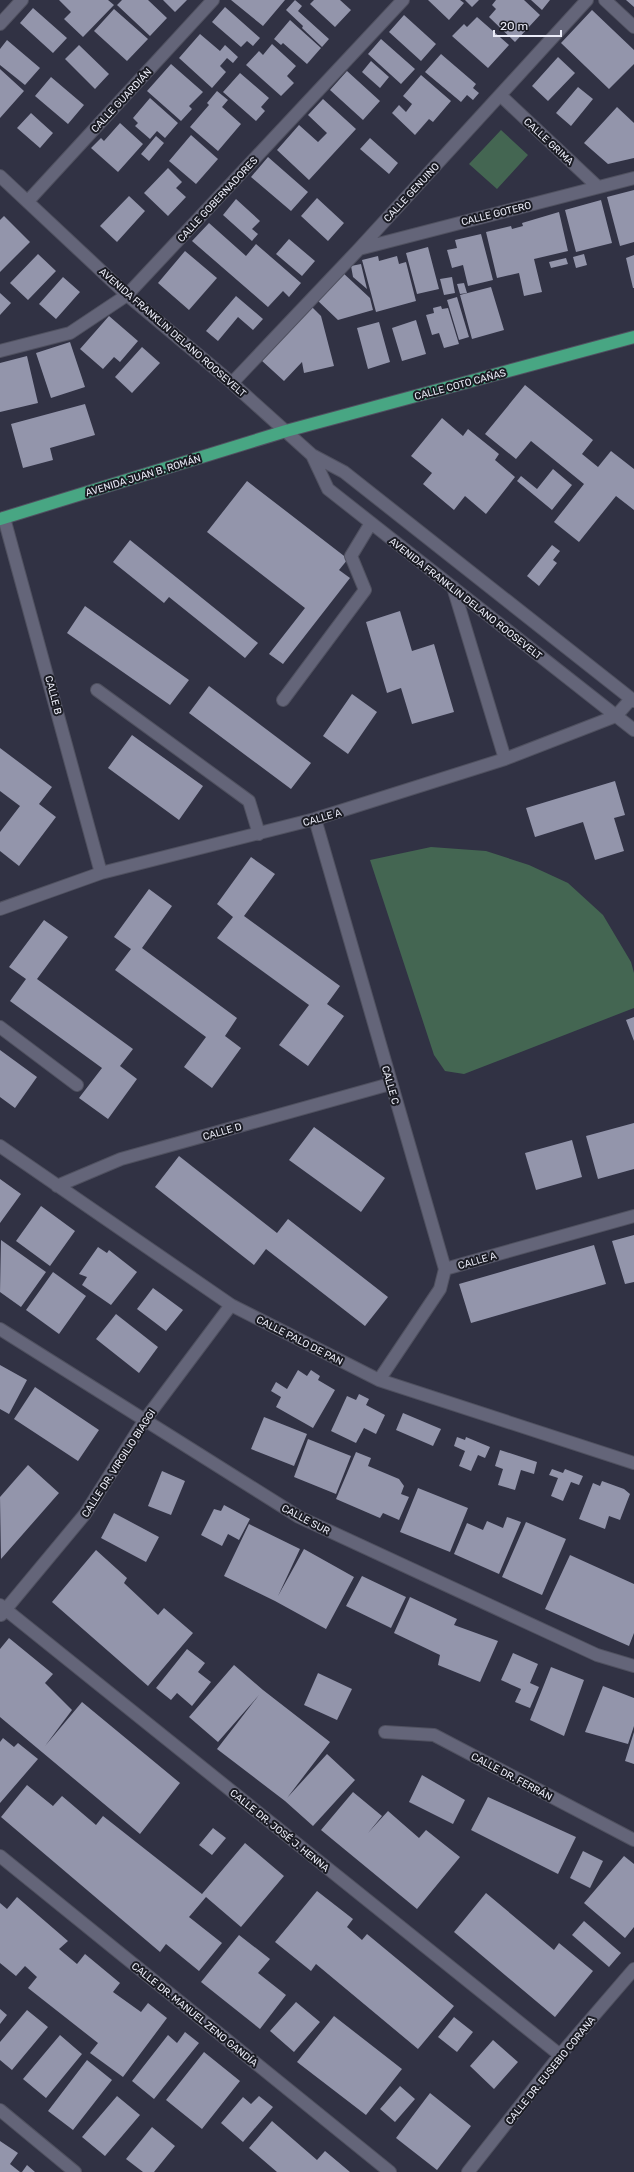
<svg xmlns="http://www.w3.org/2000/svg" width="634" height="2172" viewBox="0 0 634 2172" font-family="Rubik,sans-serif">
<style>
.green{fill:#446652}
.building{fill:#9395ab}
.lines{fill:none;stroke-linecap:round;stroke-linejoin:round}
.minor-casing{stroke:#505160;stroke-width:14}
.major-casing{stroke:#505160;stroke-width:14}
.minor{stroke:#646579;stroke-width:12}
.major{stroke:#48a683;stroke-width:12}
.labels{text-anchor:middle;stroke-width:4;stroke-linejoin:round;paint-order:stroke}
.street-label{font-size:10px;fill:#ebecf8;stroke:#1a1b23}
</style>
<rect width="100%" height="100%" fill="#313244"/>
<!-- green -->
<path class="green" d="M501 130 528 155 497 189 469 164Z
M431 847 486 851 529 865 568 883 603 915 631 962 634 973V1008L464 1074 445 1071 434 1055 370 860Z"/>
<!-- building -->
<path class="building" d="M59 0H108L114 5 83 37 64 19 71 12Z
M122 0H148L167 18 150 36 117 5Z
M163 0H187L175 12Z
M231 0H285L263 26Z
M295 0 302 6 298 11 329 39 322 47 302 28 303 26 286 10Z
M314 0H340L351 10 335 27 310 4Z
M428 0H460L464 3 449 20Z
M465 0H479L472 7Z
M496 0H524L540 15 515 42 489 17 496 9 492 5Z
M531 0H550L542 10Z
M626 0H634V7Z
M225 7 260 38 253 46 247 41 241 47 212 22Z
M33 8 67 38 53 53 20 23Z
M114 9 148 39 127 61 94 31Z
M592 10 634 50V64L609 89 561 43Z
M404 15 436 44 421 61 389 32Z
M477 17 509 45 488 68 452 36 464 24 467 27Z
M290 20 321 48 307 64 283 43 281 45 274 39Z
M200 34 220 51 225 45 238 57 233 63 227 58 220 66 226 72 212 88 179 58Z
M381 39 415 69 401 84 368 54Z
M7 40 40 68 25 85 0 65V49Z
M272 44 296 66 287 76 294 83 281 96 246 65 259 51 263 55Z
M79 45 109 74 95 89 65 59Z
M441 54 476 84 473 88 479 93 473 100 467 95 461 102 425 72Z
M558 57 575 73 548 101 532 86Z
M371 61 389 77 380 88 362 72Z
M171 64 203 92 189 106 192 109 181 121 147 91Z
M0 69 24 91 0 118Z
M347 71 380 101 363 120 330 90Z
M240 73 269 98 261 107 265 111 256 121 223 92Z
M421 75 451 101 433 122 429 119 415 135 392 113 399 105 406 112 412 104 403 96Z
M51 77 84 105 68 124 35 96Z
M578 87 593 99 571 126 556 113Z
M217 91 228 100 222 107 241 124 218 151 190 127 209 105 207 103Z
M150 98 178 123 165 138 157 131 150 139 135 126 138 123 133 118Z
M323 99 356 129 309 180 277 150 299 125 318 142 327 133 308 115Z
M617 107 634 123V158L608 164 584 143Z
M31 113 53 133 40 148 17 128Z
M120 123 143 144 118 172 91 148 101 138 104 141Z
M191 135 218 159 196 184 169 161Z
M156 136 164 143 149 161 141 154Z
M370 138 398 163 389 174 360 149Z
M268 157 308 192 291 211 251 177Z
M168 168 182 182 176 188 186 197 168 216 144 193Z
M634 190V242L620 246 607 197Z
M129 196 145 211 117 242 100 226Z
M317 198 344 223 328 241 301 216Z
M236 199 260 221 252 229 258 234 252 241 223 215Z
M601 200 612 243 576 252 565 210Z
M559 212 568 251 534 259 542 292 524 296 519 273 497 278 486 232 511 226 512 229 523 226 522 223Z
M4 216 30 242 0 272V220Z
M209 223 246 256 256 244 301 283 289 297 283 291 268 307 192 241Z
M481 234 493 280 468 286 463 265 452 268 447 250 457 248 455 240Z
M289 239 315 261 302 276 276 254Z
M428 247 439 289 417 294 406 253Z
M185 251 217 278 189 310 158 283Z
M38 254 56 271 28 300 10 283Z
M584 254 587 265 576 268 573 257Z
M634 255V288H633L626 258Z
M378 256 379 261 397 256 399 264 406 262 416 301 376 312 362 260Z
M566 258 568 264 551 268 549 262Z
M361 264 367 289 353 277 351 266Z
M342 272 370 298 373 310 338 320 316 299Z
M63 277 80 292 56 319 39 304Z
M452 277 455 293 444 295 440 279Z
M464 283 467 293 460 294 457 284Z
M491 287 504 330 472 339 460 295Z
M0 293 11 303 0 315Z
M236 296 263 319 253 330 238 317 218 341 206 331Z
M457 297 469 337 459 340 447 300Z
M311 306 321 316 334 366 304 373 302 362 284 381 261 360Z
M441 306 442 309 448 308 459 344 444 348 439 333 432 335 426 315 434 313 433 308Z
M109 316 138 341 120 362 114 357 103 369 80 349Z
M416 320 426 354 402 361 392 328Z
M379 322 390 362 368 369 357 328Z
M70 342 85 387 51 398 36 353Z
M142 347 160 363 132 393 115 377Z
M27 356 38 403 0 412V363Z
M525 385 593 440 582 454 598 467 611 451 634 469V510L616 496 579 542 554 522 584 484 531 441 516 459 485 434Z
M85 404 95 435 50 448 53 460 23 468 11 424Z
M442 418 463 436 468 429 499 454 495 460 515 477 486 514 465 496 454 510 423 484 432 473 411 456Z
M553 469 572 485 552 510 517 481 521 476 537 489Z
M247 481 348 559 339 570 350 578 283 664 269 654 305 608 207 532Z
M130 540 258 643 245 658 169 597 164 603 113 562Z
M552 545 560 551 553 560 557 563 539 586 527 576Z
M85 606 189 680 170 705 67 633Z
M400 611 412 651 434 644 454 712 412 724 401 688 387 693 366 622Z
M209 686 311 763 291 789 189 713Z
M352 694 377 712 348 754 323 736Z
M132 735 203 786 179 820 108 768Z
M0 748 52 787 39 804 56 817 19 866 0 851V832L20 806 0 791Z
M615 781 625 815 614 818 624 851 595 860 583 822 535 837 526 808Z
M251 857 275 874 244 916 340 986 327 1004 344 1016 308 1066 279 1045 309 1005 217 938 233 917 217 904Z
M149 889 172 906 142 948 237 1018 225 1036 241 1048 212 1088 184 1067 206 1037 115 970 131 949 114 937Z
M44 920 68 937 37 979 133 1049 120 1066 137 1079 108 1119 79 1098 102 1068 10 1001 26 979 9 967Z
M634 1017V1041L626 1020Z
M0 1050 37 1077 15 1108 0 1097Z
M634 1123V1169L598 1179 586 1136Z
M314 1127 385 1178 361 1212 289 1160Z
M572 1140 582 1177 536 1190 525 1153Z
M179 1156 277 1233 288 1219 388 1297 365 1326 266 1249 254 1265 155 1187Z
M0 1179 21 1194 0 1223Z
M41 1206 75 1231 50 1266 16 1241Z
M634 1235V1282L625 1284 612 1241Z
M1 1240 46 1272 21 1307 0 1292Z
M594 1245 606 1284 471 1323 459 1284Z
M98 1247 107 1253 109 1250 137 1272 111 1305 82 1285 87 1277 79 1274Z
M53 1272 86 1296 59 1334 26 1310Z
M153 1288 183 1310 166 1331 137 1309Z
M116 1314 158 1347 139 1373 96 1339Z
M0 1365 27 1380 9 1414 0 1409Z
M298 1370 307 1376 311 1370 320 1376 318 1380 335 1390 313 1428 276 1407 281 1397 271 1391 276 1382 287 1389Z
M35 1387 99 1430 78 1461 14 1419Z
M359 1394 369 1399 366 1405 385 1415 376 1434 364 1428 356 1443 331 1431 347 1396 356 1400Z
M403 1413 441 1429 433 1446 396 1430Z
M264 1417 307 1434 294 1466 251 1449Z
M457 1437 465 1440 466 1437 490 1447 485 1458 478 1455 471 1471 459 1466 465 1451 454 1446Z
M308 1439 351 1456 336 1494 294 1477Z
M500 1450 537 1462 534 1474 521 1470 515 1490 498 1485 503 1469 495 1466Z
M356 1452 371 1458 368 1466 399 1479 404 1486 401 1494 409 1497 399 1520 383 1513 380 1518 336 1499Z
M28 1465 59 1493 1 1559 0 1497Z
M552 1469 563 1473 565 1469 583 1476 579 1485 571 1482 563 1501 551 1496 558 1478 549 1475Z
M162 1471 185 1481 171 1515 148 1506Z
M602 1481 624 1489 630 1494 620 1520 609 1516 605 1529 579 1519 593 1483 600 1486Z
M418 1488 468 1508 450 1552 400 1532Z
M224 1505 250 1519 239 1540 228 1534 222 1546 201 1535 214 1509 221 1511Z
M114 1513 159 1537 146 1562 101 1538Z
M507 1517 521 1522 499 1574 454 1554 467 1523 483 1530 487 1521 503 1528Z
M526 1522 566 1539 542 1595 502 1577Z
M249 1524 300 1549 278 1596 304 1549 354 1577 326 1629 275 1601 224 1576Z
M96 1550 127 1578 124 1583 158 1615 164 1608 193 1633 148 1686 52 1602Z
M570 1555 634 1584V1633L629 1646 545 1609Z
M362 1576 406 1597 391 1628 346 1606Z
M410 1597 457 1619 454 1625 498 1641 480 1682 438 1665 440 1655 394 1633Z
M9 1638 53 1674 45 1683 72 1710 45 1746 82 1702 180 1783 140 1834 0 1717V1649Z
M187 1649 205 1663 198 1672 211 1682 192 1706 177 1693 171 1700 156 1688Z
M513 1653 538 1664 530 1683 539 1687 530 1708 515 1702 521 1689 501 1680Z
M234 1665 263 1690 330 1742 287 1798 327 1754 355 1780 313 1826 285 1801 217 1749 259 1695 218 1742 189 1717Z
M551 1667 584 1680 564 1736 530 1720Z
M318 1673 352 1689 337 1720 304 1705Z
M603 1686 634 1698V1726L628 1744 585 1732Z
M634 1732V1764L625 1761Z
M3 1738 14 1747 18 1743 38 1759 0 1803V1742Z
M422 1775 465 1800 453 1824 409 1802Z
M27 1785 53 1806 62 1796 96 1825 103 1816 202 1894 245 1843 284 1876 241 1927 206 1897 189 1917 222 1943 199 1971 166 1944 160 1952 1 1817Z
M353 1792 382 1816 368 1833 388 1811 419 1838 426 1830 460 1857 417 1909 321 1830Z
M488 1797 576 1837 558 1874 471 1830Z
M213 1828 226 1838 212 1855 199 1845Z
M583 1851 603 1861 590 1888 570 1878Z
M624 1856 634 1864V1927L625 1938 584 1903Z
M317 1891 353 1919 347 1927 362 1940 367 1934 454 2006 418 2049 316 1964 311 1971 275 1942Z
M486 1893 554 1950 559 1943 593 1971 555 2017 454 1932Z
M17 1897 68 1941 59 1949 77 1964 85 1954 120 1983 113 1992 141 2012 148 2003 167 2018 123 2077 90 2053 98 2043 28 1988 37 1977 25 1966 16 1976 0 1963V1903L7 1909Z
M584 1921 621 1953 609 1967 572 1935Z
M239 1935 270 1959 258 1973 286 1995 260 2029 201 1982Z
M296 2002 320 2022 294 2052 270 2031Z
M0 2009 7 2015 0 2024Z
M27 2010 48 2027 12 2070 0 2060V2042Z
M334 2016 402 2069 366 2115 297 2062Z
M454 2017 473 2032 457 2052 438 2037Z
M185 2032 199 2043 154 2099 132 2081 168 2035 177 2043Z
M60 2035 82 2054 46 2098 23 2079Z
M493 2040 518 2062 494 2089 470 2066Z
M204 2052 240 2081 202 2129 166 2100Z
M87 2060 112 2080 73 2130 48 2111Z
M400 2086 415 2099 395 2122 380 2109Z
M430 2093 471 2126 437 2170 396 2138Z
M117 2096 140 2115 105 2156 82 2137Z
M259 2096 273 2107 243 2142 221 2123 243 2097 251 2104Z
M272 2121 317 2160 325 2151 350 2172H277L249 2148Z
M152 2127 175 2146 154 2172H143L126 2159Z
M0 2141 18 2153 10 2164 20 2172H0Z
M27 2165 35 2172H22Z"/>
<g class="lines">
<!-- minor casing -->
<g class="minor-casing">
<path id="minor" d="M605 0 634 27
M0 24 22 0
M500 95 598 187
M0 176 127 295 232 383 312 455 344 472 634 701
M28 201 213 0
M359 249 634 178
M0 351 70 333 127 295 403 0
M232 383 359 249 587 0
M312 455 328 489 634 730
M4 518 101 873
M453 587 505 759
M97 690 249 801 259 834
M283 700 365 590 351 556 371 523
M315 819 445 1269
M0 909 101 873 315 819 505 759 616 716 631 699
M0 1027 77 1085
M0 1146 231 1305 379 1380 634 1463
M57 1186 121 1159 390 1084
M445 1269 634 1216
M0 1329 299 1517 597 1655 634 1666
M379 1380 440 1289 445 1269
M0 1605 560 2055
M1 1615 85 1514 144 1421 231 1305
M385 1732 434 1735 634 1840
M0 1856 390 2172
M0 2110 75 2172
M468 2172 560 2055 634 1969"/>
</g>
<!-- major casing -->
<g class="major-casing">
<path id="major" d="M0 519 286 431 634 337"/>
</g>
<!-- minor -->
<use href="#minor" class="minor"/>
<!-- major -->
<use href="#major" class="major"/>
</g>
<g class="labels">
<!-- street labels -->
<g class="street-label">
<text transform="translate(121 100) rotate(-47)" y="4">CALLE GUARDIÁN</text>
<text transform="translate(549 141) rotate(43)" y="4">CALLE GRIMA</text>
<text transform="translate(411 192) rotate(-47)" y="4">CALLE GENUINO</text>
<text transform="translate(217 199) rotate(-47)" y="4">CALLE GOBERNADORES</text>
<text transform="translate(496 213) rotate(-14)" y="4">CALLE GOTERO</text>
<text transform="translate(173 332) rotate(41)" y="4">AVENIDA FRANKLIN DELANO ROOSEVELT</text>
<text transform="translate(460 384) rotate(-15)" y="4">CALLE COTO CAÑAS</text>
<text transform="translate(143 475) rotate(-17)" y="4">AVENIDA JUAN B. ROMÁN</text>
<text transform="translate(466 598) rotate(38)" y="4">AVENIDA FRANKLIN DELANO ROOSEVELT</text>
<text transform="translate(54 695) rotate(75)" y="4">CALLE B</text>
<text transform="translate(322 817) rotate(-16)" y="4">CALLE A</text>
<text transform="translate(391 1085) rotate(74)" y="4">CALLE C</text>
<text transform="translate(222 1131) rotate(-16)" y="4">CALLE D</text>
<text transform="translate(477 1260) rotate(-16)" y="4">CALLE A</text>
<text transform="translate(300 1340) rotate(27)" y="4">CALLE PALO DE PAN</text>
<text transform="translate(118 1463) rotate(-57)" y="4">CALLE DR. VIRGILIO BIAGGI</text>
<text transform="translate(306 1519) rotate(28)" y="4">CALLE SUR</text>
<text transform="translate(512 1776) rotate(28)" y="4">CALLE DR. FERRÁN</text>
<text transform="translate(280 1830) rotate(39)" y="4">CALLE DR. JOSÉ J. HENNA</text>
<text transform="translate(195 2014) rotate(39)" y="4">CALLE DR. MANUEL ZENO GANDÍA</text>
<text transform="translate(550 2070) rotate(-51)" y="4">CALLE DR. EUSEBIO CORANA</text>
</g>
</g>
<!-- scale -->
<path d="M494 30v6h67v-6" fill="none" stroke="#ebecf8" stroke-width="2"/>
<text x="500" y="30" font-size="12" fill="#ebecf8" stroke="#1a1b23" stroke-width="3" paint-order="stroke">20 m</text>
</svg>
